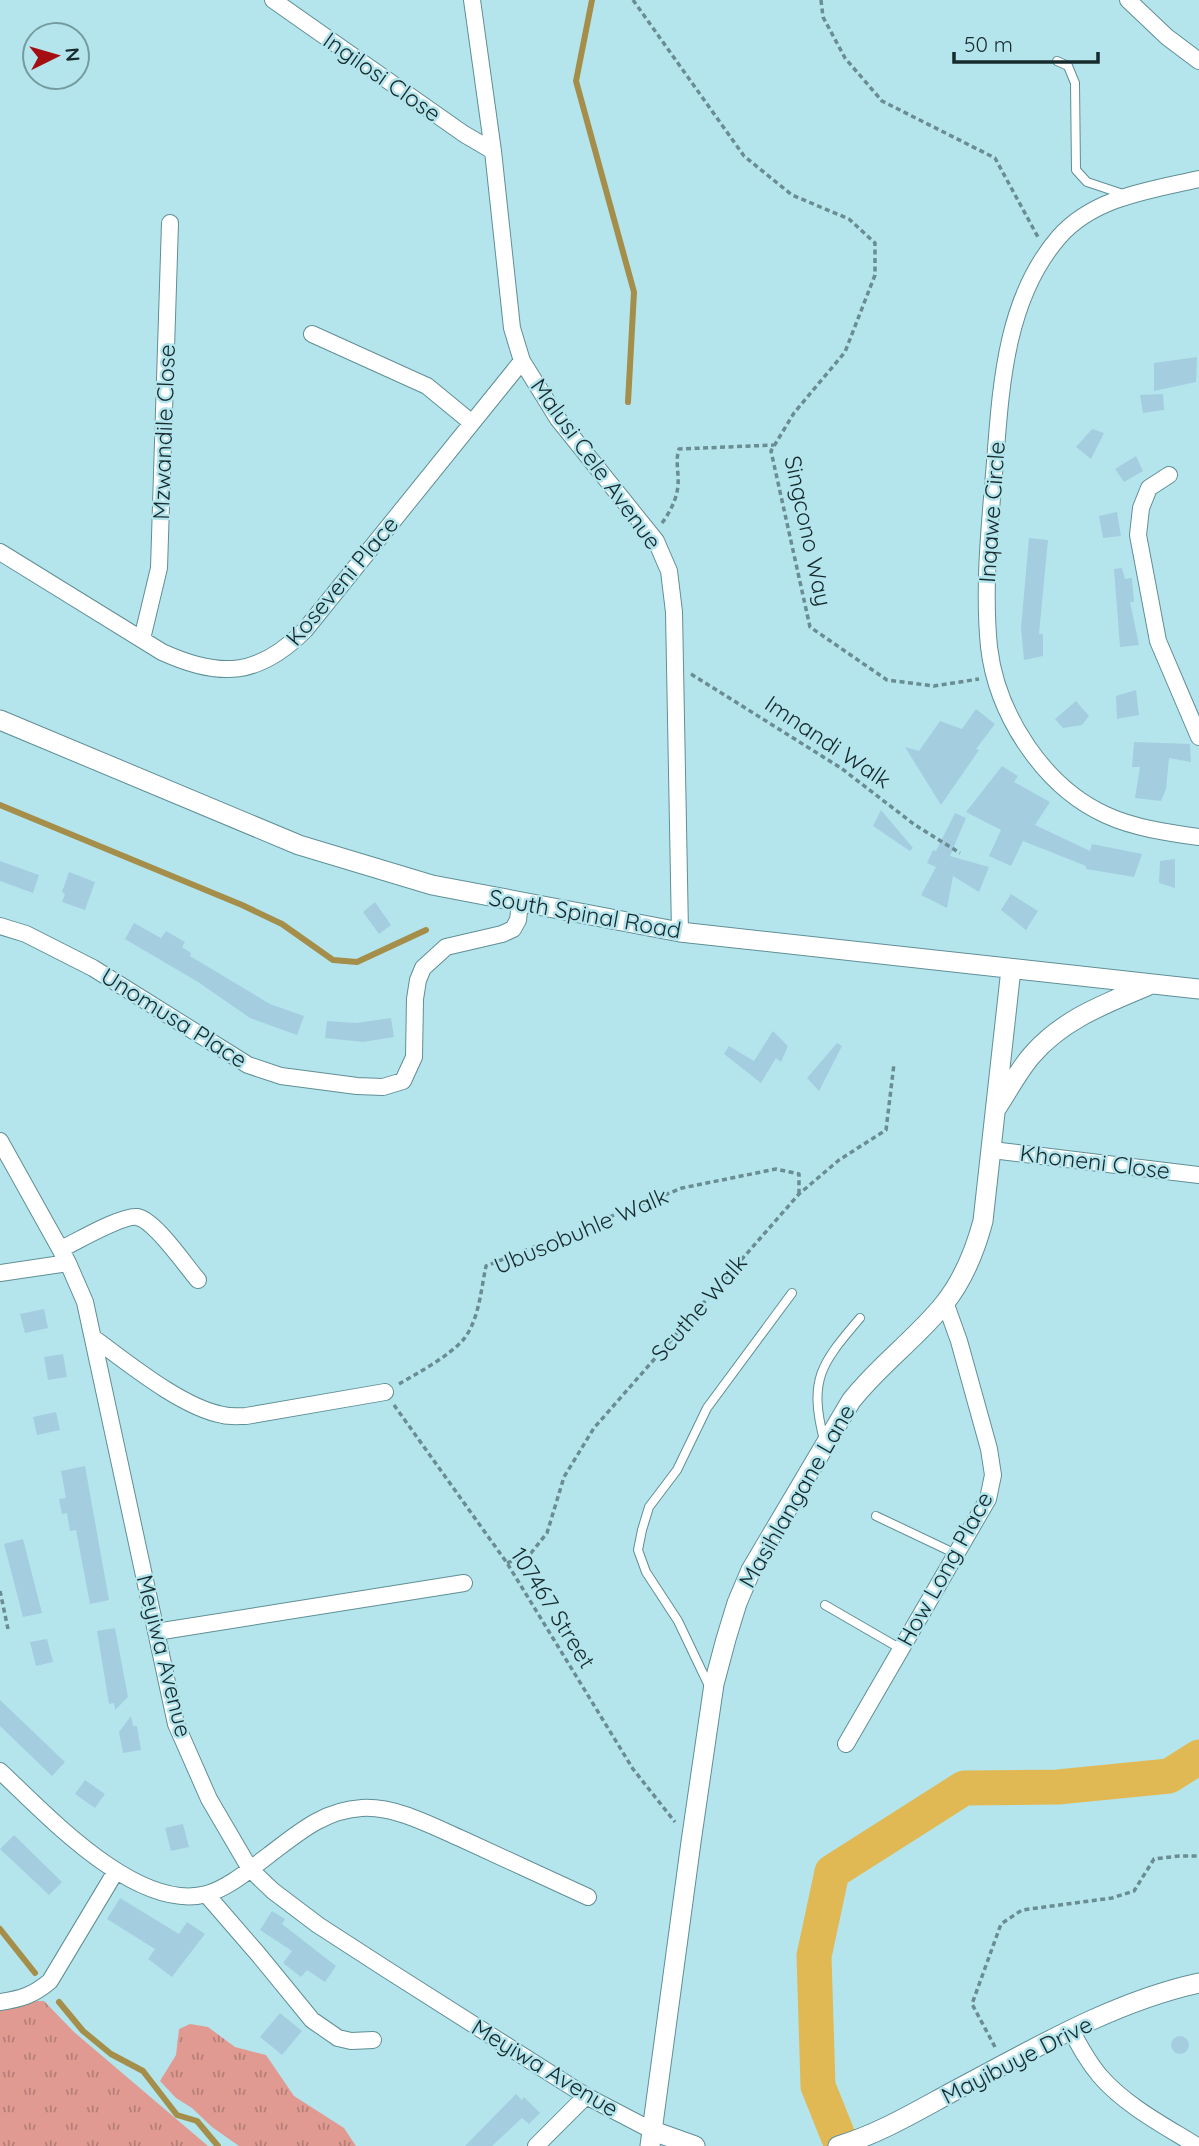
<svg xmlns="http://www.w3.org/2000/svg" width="1199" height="2146" viewBox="0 0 1199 2146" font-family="Quicksand,sans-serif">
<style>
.grass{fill:url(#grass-tufts)}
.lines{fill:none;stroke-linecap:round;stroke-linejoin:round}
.stream{stroke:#a48e49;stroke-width:6}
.river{stroke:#e1b954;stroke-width:35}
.building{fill:#a4cde0}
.service-casing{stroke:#608f95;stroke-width:10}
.minor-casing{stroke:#608f95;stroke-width:18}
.tertiary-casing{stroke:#608f95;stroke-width:21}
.path{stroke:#698d92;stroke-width:3.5;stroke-dasharray:5 3.5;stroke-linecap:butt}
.service{stroke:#fff;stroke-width:8}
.minor{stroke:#fff;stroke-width:16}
.tertiary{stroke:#fff;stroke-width:19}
.labels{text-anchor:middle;stroke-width:5;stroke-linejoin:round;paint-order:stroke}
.street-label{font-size:23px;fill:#172b2e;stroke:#b4e5ed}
</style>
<defs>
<pattern id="grass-tufts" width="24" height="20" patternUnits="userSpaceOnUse" patternTransform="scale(1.75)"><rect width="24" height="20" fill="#e09a91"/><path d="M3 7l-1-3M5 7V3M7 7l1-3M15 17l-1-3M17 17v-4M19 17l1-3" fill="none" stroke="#b57e77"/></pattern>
</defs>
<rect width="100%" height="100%" fill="#b4e5ed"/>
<!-- grass -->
<path class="grass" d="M37 2001H44L74 2032 208 2146H0V2011Z
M190 2024 208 2027 235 2047 266 2055 294 2096 344 2128 356 2146H239L212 2127 192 2108 176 2098 160 2081 176 2055 179 2029Z"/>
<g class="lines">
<!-- stream -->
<path class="stream" d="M592 0 576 81 634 292 628 402
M0 805 242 905 282 924 333 960 357 962 426 930
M0 1929 35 1973
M59 2002 83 2031 111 2054 143 2071 177 2115 197 2121 218 2146"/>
<!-- river -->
<path class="river" d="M842 2146 818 2086 814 1956 832 1872 964 1788 1058 1787 1169 1776 1199 1757"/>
</g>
<!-- building -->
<path class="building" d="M1197 357 1196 382 1154 391V363Z
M1163 394 1164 410 1143 413 1140 395Z
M1092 429 1104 433 1091 459 1076 447Z
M1136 456 1143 471 1124 482 1115 469Z
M1117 512 1121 536 1103 538 1099 516Z
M1029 538 1048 540 1039 634H1043V656L1024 660 1021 628Z
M1122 568 1125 579 1132 578 1134 602H1130L1139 645 1120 647 1114 569Z
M1136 690 1139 715 1117 719 1116 696Z
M1076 701 1089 716 1082 725 1063 728 1055 719Z
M976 709 995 724 976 749 979 750 941 805 905 747 919 751 940 721 962 729Z
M1134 742 1190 744 1191 762 1169 758 1166 789 1161 801 1135 798 1140 767H1132Z
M1002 766 1018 776 1014 782 1050 802 1035 825 1090 851 1092 844 1142 854 1134 877 1086 869V866L1023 841 1011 866 989 856 1001 830 966 812Z
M881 810 913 848 910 851 873 826Z
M955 813 966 818 950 856 989 867 979 892 953 876 947 908 921 895 936 867 927 863 933 850 936 851Z
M1175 859V888L1159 883 1160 861Z
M0 861 39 875 33 893 0 881Z
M69 872 95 882 85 910 62 902 65 894 62 892Z
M1011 894 1038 911 1026 930 1001 910Z
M375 902 391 925 379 934 363 912Z
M134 923 161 938 166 931 185 942 182 947 191 953 190 956 270 1004 304 1016 297 1035 250 1018 198 982 125 939Z
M391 1018 394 1037 363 1042 325 1038 327 1021 356 1023Z
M773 1031 788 1046 781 1062 776 1058 761 1083 724 1054 729 1046 754 1061Z
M837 1043 842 1046 819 1091 807 1078Z
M44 1309 48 1328 25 1333 20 1314Z
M63 1354 67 1377 48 1380 44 1357Z
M56 1412 60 1430 37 1435 33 1417Z
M85 1466 109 1600 90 1604 76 1530 70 1531 67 1513 62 1514 59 1499 66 1498 61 1471Z
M23 1539 42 1613 23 1617 4 1544Z
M115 1628 128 1697 115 1710 114 1703 109 1704 97 1631Z
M47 1639 53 1662 36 1666 30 1642Z
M0 1700 65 1762 52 1776 0 1726Z
M131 1716 133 1726H137L141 1750 123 1753 119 1732Z
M85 1780 105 1794 95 1808 75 1794Z
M183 1824 189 1847 171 1851 165 1828Z
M14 1835 62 1882 49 1895 0 1849Z
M120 1898 179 1934 187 1922 205 1934 172 1977 148 1959 155 1949 107 1919Z
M272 1911 285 1919 282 1924 336 1966 325 1982 307 1970 301 1977 283 1963 292 1951 260 1930Z
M280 2013 302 2031 282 2055 260 2037Z
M1171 2045a9 9 0 1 1 18 0a9 9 0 1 1-18 0Z
M516 2094 522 2100 524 2097 540 2113 529 2124 522 2118 492 2146H465Z"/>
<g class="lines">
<!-- service casing -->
<g class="service-casing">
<path id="service" d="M1057 61 1068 66 1075 83 1076 170 1087 182 1126 195
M824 1440C808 1378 822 1363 860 1318
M876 1516 956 1554
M825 1605 901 1649
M710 1688 678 1621 646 1572 638 1550 642 1530 649 1507 677 1470 707 1408 792 1293"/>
</g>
<!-- minor casing -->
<g class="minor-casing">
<path id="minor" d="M273 0 464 134 493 151
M472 0 493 151 512 328 522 361 558 419 656 541 669 571 674 612 680 932
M1128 0 1167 37 1199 61
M1199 179C1151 190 1094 197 1059 237 1006 298 1001 384 995 462 990 523 983 586 989 647 997 715 1044 787 1106 815 1134 828 1169 833 1199 837
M312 334 427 386 472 423
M1169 475 1149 488 1141 508 1138 535 1158 641 1199 737
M0 552 162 652C221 679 259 676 305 630L522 361
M142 639 159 568 170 223
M0 926 26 934 93 968 248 1065 281 1076 357 1086 383 1087 403 1081 414 1057 415 999 418 980 423 968 446 947 502 934 513 929 518 920 520 903
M0 1141 68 1263 85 1302 176 1724 209 1799 250 1869 273 1891 318 1925 386 1969 586 2096 653 2131
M992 1150 1199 1175
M61 1249C76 1242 122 1215 137 1217 155 1220 185 1265 198 1280
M0 1273 68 1263
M95 1339C129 1364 183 1408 223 1415 231 1417 238 1416 246 1416L385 1392
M156 1632 464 1583
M846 1744 988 1499 993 1475 989 1449 959 1341 945 1302
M0 1771C47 1815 137 1913 207 1894 230 1887 250 1869 269 1855 298 1833 324 1810 362 1808 396 1806 432 1826 462 1839 504 1858 546 1878 588 1897
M206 1894 258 1954 312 2020 338 2038 351 2041 373 2040
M0 2002C21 1999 34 1995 50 1981L116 1871
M1071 2030C1080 2047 1088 2062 1100 2076 1126 2106 1165 2126 1197 2146
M536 2146 586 2096"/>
</g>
<!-- tertiary casing -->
<g class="tertiary-casing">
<path id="tertiary" d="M0 720 299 845 432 885 680 932 1199 989
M996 1109C1008 1091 1018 1071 1032 1055 1063 1019 1105 1004 1147 986
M653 2131 695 2146
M650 2146 691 1842 714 1684 726 1639 737 1603 751 1570 851 1401C879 1365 916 1339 944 1304 964 1279 975 1251 983 1221L1011 969
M838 2146C879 2134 917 2111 954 2091 1032 2050 1112 2002 1199 1983"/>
</g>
<!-- path -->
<path class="path" d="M633 0 744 156 792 195 849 219 875 243V275L845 352 794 413 771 451 810 627 887 680 934 686 979 679
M821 0 823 17 845 58 882 101 995 158 1039 239
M662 523C670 512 677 499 678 485 679 473 675 461 679 449L774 445
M691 674 841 768 915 825 960 853
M399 1384C418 1373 449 1356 463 1340 479 1321 481 1289 486 1266L682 1188 776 1169 799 1174V1194
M394 1405 507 1563 633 1769 675 1822
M507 1563 531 1553 547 1533 564 1477 594 1428 799 1194 839 1160 886 1130 894 1064
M0 1591 8 1629
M995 2047 972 2004 1001 1924 1022 1910 1112 1898 1134 1891 1154 1859 1179 1856H1199"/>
<!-- service -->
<use href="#service" class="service"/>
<!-- minor -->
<use href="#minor" class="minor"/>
<!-- tertiary -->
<use href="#tertiary" class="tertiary"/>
</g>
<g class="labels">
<!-- street labels -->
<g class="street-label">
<text transform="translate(382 77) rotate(35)" y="8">Ingilosi Close</text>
<text transform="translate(164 432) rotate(-88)" y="8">Mzwandile Close</text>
<text transform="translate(596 464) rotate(54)" y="8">Malusi Cele Avenue</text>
<text transform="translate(992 512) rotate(-86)" y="8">Inqawe Circle</text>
<text transform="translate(808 531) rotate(78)" y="8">Singcono Way</text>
<text transform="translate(342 581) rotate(-50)" y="8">Koseveni Place</text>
<text transform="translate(828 742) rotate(34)" y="8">Imnandi Walk</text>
<text transform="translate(585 914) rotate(10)" y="8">South Spinal Road</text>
<text transform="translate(174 1018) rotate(32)" y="8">Unomusa Place</text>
<text transform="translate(1095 1162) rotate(7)" y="8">Khoneni Close</text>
<text transform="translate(581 1231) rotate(-23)" y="8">Ubusobuhle Walk</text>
<text transform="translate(699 1308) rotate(-49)" y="8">Scuthe Walk</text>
<text transform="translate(797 1496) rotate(-60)" y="8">Masihlangane Lane</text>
<text transform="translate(945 1569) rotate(-61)" y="8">How Long Place</text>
<text transform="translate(553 1608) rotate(58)" y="8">107467 Street</text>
<text transform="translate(164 1656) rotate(76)" y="8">Meyiwa Avenue</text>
<text transform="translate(1017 2060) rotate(-27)" y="8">Mayibuye Drive</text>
<text transform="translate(545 2068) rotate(31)" y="8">Meyiwa Avenue</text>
</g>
</g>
<!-- north arrow -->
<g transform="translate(56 56) rotate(85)"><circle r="33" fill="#b4e5ed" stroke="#759ba1" stroke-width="2"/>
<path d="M0-5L12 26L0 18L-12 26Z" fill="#a50e12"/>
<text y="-10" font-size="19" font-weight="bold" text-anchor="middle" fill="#172b2e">N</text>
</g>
<!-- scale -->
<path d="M954 52v10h144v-10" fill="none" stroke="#172b2e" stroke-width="3.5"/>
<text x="964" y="52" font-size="21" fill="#172b2e" stroke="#b4e5ed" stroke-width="5" paint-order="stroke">50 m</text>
</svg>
